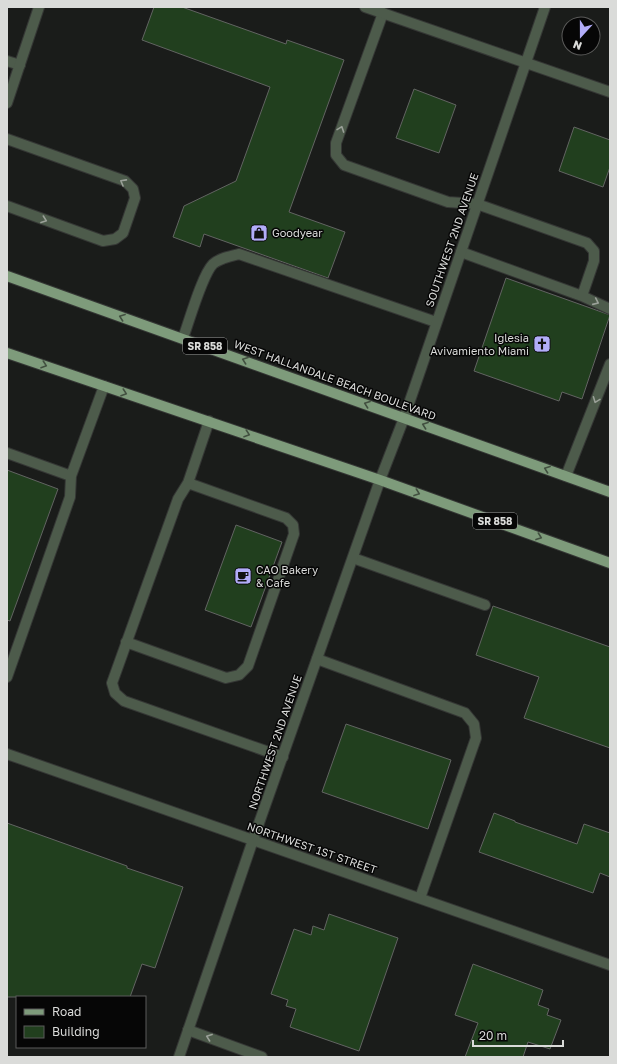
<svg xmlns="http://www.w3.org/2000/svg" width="617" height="1064" viewBox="0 0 617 1064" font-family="'Golos Text',sans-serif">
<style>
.building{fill:#213f1e;stroke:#626462}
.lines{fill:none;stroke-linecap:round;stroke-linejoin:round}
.lane-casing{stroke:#353735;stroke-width:12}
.street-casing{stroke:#353735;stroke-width:12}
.primary-casing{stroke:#353735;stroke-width:12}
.lane{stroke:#4d5b4b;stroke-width:10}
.street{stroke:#4d5b4b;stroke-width:10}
.primary{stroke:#7e9b7b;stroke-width:10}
.oneway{stroke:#9ba199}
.oneway2{stroke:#425040}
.labels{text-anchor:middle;stroke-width:3;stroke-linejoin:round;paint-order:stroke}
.shield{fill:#060606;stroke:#9a9b9a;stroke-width:1}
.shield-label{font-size:10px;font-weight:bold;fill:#dadbd9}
.poi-label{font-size:11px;fill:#dadbd9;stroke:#060606;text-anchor:start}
.street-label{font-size:11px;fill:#dadbd9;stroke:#060606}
</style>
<rect width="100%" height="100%" fill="#1a1c1a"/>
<!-- building -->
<path class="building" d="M154 7H182L286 44 287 40 344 60 289 212 345 232 328 278 204 234 200 247 173 237 184 206 236 181 270 87 142 40Z
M414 89 456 105 439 153 396 138Z
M574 127 610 140V167L603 187 559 171Z
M506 278 610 315 582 399 562 392 559 401 474 371Z
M7 470 58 489 10 621 7 620Z
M236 525 282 542 251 627 205 610Z
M493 606 610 647V748L524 718 539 677 476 655Z
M346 724 451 760 428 829 322 792Z
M494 813 515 821V822L577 844 584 824 610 833V877L600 873 593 893 479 852Z
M7 823 127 866V868L183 887 155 968 142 964 130 997H7Z
M329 914 398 938 359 1051 290 1027 296 1009 286 1006 288 1000 271 994 294 929 311 935 313 926 324 930Z
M473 964 543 990 538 1005 549 1009 547 1015 561 1020 550 1049 528 1042 523 1057H465L478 1023 455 1015Z"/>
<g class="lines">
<!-- lane casing -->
<g class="lane-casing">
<path id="lane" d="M383 13 336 143V155L344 165 448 202 477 204 587 243 594 251V261L582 296
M7 61 20 65
M7 139 125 181 133 189 135 198 123 233 115 239 103 241 7 206
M461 252 582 296 610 309
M183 338C189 322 202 275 213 264 220 258 230 256 239 254L436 322
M209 421 188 483 178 499 112 683 115 693 124 701 283 757
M7 453 71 476 104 386
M566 476 610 364
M353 558 485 605
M126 642 226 678 239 675 248 666 294 534 293 525 286 518 188 483
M317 659 465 713 474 724 476 738 420 898
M7 677 70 497 71 476
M188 1030 262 1057"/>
</g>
<!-- street casing -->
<g class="street-casing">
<path id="street" d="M365 7 610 92
M7 103 39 7
M7 754 610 965
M179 1057 253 840 380 480 404 418 545 7"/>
</g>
<!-- primary casing -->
<g class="primary-casing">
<path id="primary" d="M7 276 610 492
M7 353 380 480 610 563"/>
</g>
<!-- lane -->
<use href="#lane" class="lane"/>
<!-- street -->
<use href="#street" class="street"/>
<!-- primary -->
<use href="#primary" class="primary"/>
</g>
<!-- one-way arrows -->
<defs><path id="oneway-chevron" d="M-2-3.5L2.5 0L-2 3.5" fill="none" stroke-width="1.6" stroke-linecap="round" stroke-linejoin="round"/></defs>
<g class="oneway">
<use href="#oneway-chevron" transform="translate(341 129) rotate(-70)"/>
<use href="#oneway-chevron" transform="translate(123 182) rotate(-151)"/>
<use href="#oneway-chevron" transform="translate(44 220) rotate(20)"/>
<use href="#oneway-chevron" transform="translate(596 302) rotate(24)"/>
<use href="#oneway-chevron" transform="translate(596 400) rotate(111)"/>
<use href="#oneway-chevron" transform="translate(209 1037) rotate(-160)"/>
</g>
<g class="oneway2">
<use href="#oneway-chevron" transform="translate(122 317) rotate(-160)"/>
<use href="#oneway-chevron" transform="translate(245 360) rotate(-160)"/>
<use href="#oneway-chevron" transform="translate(44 365) rotate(19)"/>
<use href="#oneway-chevron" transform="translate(124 393) rotate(19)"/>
<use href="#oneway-chevron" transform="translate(367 404) rotate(-160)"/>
<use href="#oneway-chevron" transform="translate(425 425) rotate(-160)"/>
<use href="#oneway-chevron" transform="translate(247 434) rotate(19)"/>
<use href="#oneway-chevron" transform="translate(547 469) rotate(-160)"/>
<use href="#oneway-chevron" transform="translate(417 493) rotate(20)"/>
<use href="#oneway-chevron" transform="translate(539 537) rotate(20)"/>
</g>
<!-- icons -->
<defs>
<g id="shop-square" transform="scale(0.9)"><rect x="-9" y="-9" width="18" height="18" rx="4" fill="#b2adf9" stroke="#060606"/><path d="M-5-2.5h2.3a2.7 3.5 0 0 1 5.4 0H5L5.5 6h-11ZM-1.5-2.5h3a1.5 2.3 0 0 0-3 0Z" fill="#111"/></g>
<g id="church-square" transform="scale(0.9)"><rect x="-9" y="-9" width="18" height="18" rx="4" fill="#b2adf9" stroke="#060606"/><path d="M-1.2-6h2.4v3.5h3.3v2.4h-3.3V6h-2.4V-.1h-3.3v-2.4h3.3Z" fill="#111"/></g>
<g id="cafe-square" transform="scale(0.9)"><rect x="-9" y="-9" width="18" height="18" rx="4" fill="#b2adf9" stroke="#060606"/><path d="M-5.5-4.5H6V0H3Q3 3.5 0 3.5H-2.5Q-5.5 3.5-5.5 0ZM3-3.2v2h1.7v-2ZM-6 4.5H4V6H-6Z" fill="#111"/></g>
</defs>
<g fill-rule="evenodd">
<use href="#shop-square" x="259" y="233"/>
<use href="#church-square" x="542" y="344"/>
<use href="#cafe-square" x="243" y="576"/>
</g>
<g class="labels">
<!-- shield labels -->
<g class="shield">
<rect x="183" y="338" width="44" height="16" rx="3"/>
<rect x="473" y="513" width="44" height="16" rx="3"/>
</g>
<g class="shield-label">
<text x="205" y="350">SR 858</text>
<text x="495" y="525">SR 858</text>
</g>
<!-- poi labels -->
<g class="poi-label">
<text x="272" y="237">Goodyear</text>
<text x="529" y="342" text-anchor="end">Iglesia<tspan x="529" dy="13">Avivamiento Miami</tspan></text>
<text x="256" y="574">CAO Bakery<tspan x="256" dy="13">&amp; Cafe</tspan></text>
</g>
<!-- street labels -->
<g class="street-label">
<text transform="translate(452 240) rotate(-71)" y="4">SOUTHWEST 2ND AVENUE</text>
<text transform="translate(335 380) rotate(20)" y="4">WEST HALLANDALE BEACH BOULEVARD</text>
<text transform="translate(275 742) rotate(-71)" y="4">NORTHWEST 2ND AVENUE</text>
<text transform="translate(312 848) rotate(19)" y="4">NORTHWEST 1ST STREET</text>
</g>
</g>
<!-- border -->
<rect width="617" height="1064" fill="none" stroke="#dadbd9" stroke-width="16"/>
<!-- legend -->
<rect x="16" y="996" width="130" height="52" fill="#060606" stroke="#5b5b5a"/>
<rect x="24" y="1009" width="20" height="6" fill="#7e9b7b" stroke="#5b5b5a"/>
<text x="52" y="1016" font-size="12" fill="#dadbd9">Road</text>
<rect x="24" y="1026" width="20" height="12" fill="#213f1e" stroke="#5b5b5a"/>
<text x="52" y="1036" font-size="12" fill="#dadbd9">Building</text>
<!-- north arrow -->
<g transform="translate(581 36) rotate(201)"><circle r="19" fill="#060606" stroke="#5b5b5a"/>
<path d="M0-3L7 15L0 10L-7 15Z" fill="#b2adf9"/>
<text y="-6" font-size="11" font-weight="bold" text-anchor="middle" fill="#dadbd9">N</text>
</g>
<!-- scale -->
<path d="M473 1040v6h90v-6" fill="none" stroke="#dadbd9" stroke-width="2"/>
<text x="479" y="1040" font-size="12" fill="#dadbd9" stroke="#060606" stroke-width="3" paint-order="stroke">20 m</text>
</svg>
